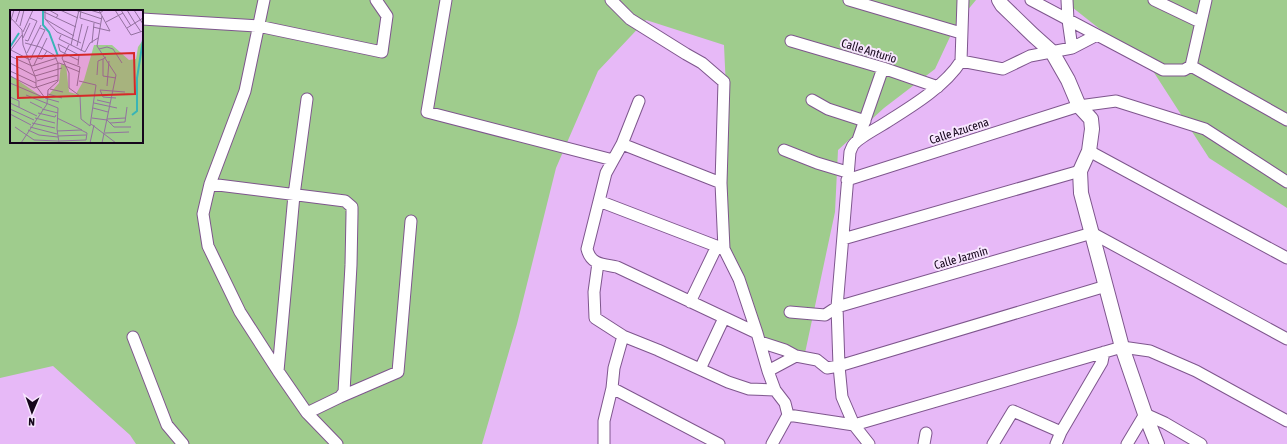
<svg xmlns="http://www.w3.org/2000/svg" width="1287" height="444" viewBox="0 0 1287 444" font-family="'Asap Condensed',sans-serif">
<style>
.green{fill:#9fcc8d;fill-rule:evenodd}
.lines{fill:none;stroke-linecap:round;stroke-linejoin:round}
.minor-casing{stroke:#7e568d;stroke-width:13}
.tertiary-casing{stroke:#7e568d;stroke-width:16}
.minor{stroke:#fff;stroke-width:11}
.tertiary{stroke:#fff;stroke-width:14}
.labels{text-anchor:middle;stroke-width:4;stroke-linejoin:round;paint-order:stroke}
.street-label{font-size:12px;fill:#15061b;stroke:#f8e6ff}
.inset-river{fill:none;stroke:#39b4b6;stroke-width:2}
.inset-road{fill:none;stroke:#93719f;stroke-width:1}
.view{fill:#d62828;fill-opacity:0.15;stroke:#d62828;stroke-width:2}
.inset-edge{fill:none;stroke:#15061b;stroke-width:2}
</style>
<rect width="100%" height="100%" fill="#e7b9f7"/>
<!-- green -->
<path class="green" d="M0 0H976L956 24 935 69 884 108 838 150 835 212 805 353 753 336 724 246 725 187 728 132 724 45 646 20 598 71 556 168 517 324 482 444H136L130 435 53 366 0 378ZM11 11H142V142H11Z
M1063 0H1287V208L1209 158 1153 71Z"/>
<g class="lines">
<!-- minor casing -->
<g class="minor-casing">
<path id="minor" d="M264 0 245 91 210 184 203 214 208 246 240 312 278 371 307 413 337 444
M446 0 427 112 613 160
M611 0 630 19 686 54 702 63 724 82 721 183 724 249 739 279 757 333 768 371 775 390 785 403 788 415 772 444
M849 0 961 33
M1031 0 1163 70H1184L1191 66
M1067 0 1068 20 1072 48
M1154 0 1200 22
M142 19 258 26 382 52 387 16 376 0
M791 41 883 68 938 87
M961 61 1003 69 1030 56 1072 48 1097 35
M1191 66 1287 120
M1191 66 1206 0
M812 100 828 109 865 121
M639 101 622 144 606 173 587 249C591 265 603 264 617 267L757 333
M858 140 883 68
M622 144 721 183
M784 150 817 163 847 172
M1089 151 1287 258
M847 180 1079 106 1116 101 1205 129 1287 182
M210 184 345 201 352 207V214L351 265 344 392 340 397 307 413
M599 201 724 249
M843 239 1080 171
M598 263 594 292 595 318 623 336 658 350 728 382 749 389 775 390
M690 302 717 246
M790 312 825 315 837 307 1092 233 1287 339
M133 337 167 425 183 444
M760 342 785 350 796 356 817 360 827 368 839 366 1106 286
M700 369 724 318
M278 371 294 195 307 99
M768 371 796 356
M612 388 719 444
M340 397 398 372 411 221
M788 415 854 425 1122 347 1150 351 1196 371 1287 421
M604 444V421L612 388 614 368 623 336
M869 444 854 425 842 397 839 366 837 307 850 152C851 150 852 146 854 144 861 136 880 127 890 120 914 105 946 85 961 61L963 0
M924 444 926 433
M993 444 1013 411 1061 432
M1056 444 1061 432 1102 362 1104 352
M1127 444 1145 414 1165 423 1201 444"/>
</g>
<!-- tertiary casing -->
<g class="tertiary-casing">
<path id="tertiary" d="M999 0 1002 5 1033 35 1052 52 1068 80 1079 106 1091 119 1092 129 1089 151 1080 171 1081 193 1122 347 1145 414 1157 444"/>
</g>
<!-- minor -->
<use href="#minor" class="minor"/>
<!-- tertiary -->
<use href="#tertiary" class="tertiary"/>
</g>
<g class="labels">
<!-- street labels -->
<g class="street-label">
<text transform="translate(869 51) rotate(17)" y="4">Calle Anturio</text>
<text transform="translate(959 131) rotate(-18)" y="4">Calle Azucena</text>
<text transform="translate(961 258) rotate(-16)" y="4">Calle Jazmín</text>
</g>
</g>
<!-- overview -->
<g transform="translate(10 10)">
<rect width="133" height="133" fill="#e7b9f7"/>
<path d="M133 30V133H0V65L35 89 49 73 51 54 56 55 59 82 66 84 74 70 84 35H102L119 50 126 49 128 37Z" fill="#9fcc8d"/>
<path class="inset-river" d="M33 0V15L39 22 48 46M0 37 9 23M122 105 127 101V68L133 30"/>
<path class="inset-road" d="M35 0V9L64 26M39 0 48 5 46 8M50 0 68 8M65 0 92 9M71 0 70 8 90 14M80 0 90 3 94 0M89 0 92 6 87 36 106 65 92 133M105 0 121 25 133 21M111 0 121 16M117 0 125 13 133 8M124 0 133 14M34 2 66 17M92 6 100 21M0 7 12 20 13 35 26 69V76L35 88 49 92M35 9 47 22 71 33M6 12 10 0M96 12 113 3M0 13 4 0M10 16 14 0M83 17 100 21M117 18 125 13 131 22M13 22 23 0M51 25 49 29 75 42 80 33 88 28M13 28 20 13M15 30 18 31 27 11 20 8M82 33 84 13M48 34 69 45 68 55M48 34 50 41 68 50M59 35 52 48 59 63V78L70 86 71 109 80 116 86 75 69 71M61 35 69 0M67 36 72 14M89 39 97 37 103 39 112 53M1 40 20 50 35 20 30 18M0 41 12 25M71 41 78 16M17 43 31 15M0 46 22 56 47 48M96 47 93 49V66L106 68M27 48 32 49 37 41M54 51 70 57 67 76M0 53 25 66 52 58M24 55 37 28M55 56 70 62M0 61 26 73M24 61 49 53 55 55M87 65 88 51 93 49M0 66 24 78 48 70M27 71 48 65M0 73 35 88M97 76 99 51M40 79 53 82M38 84 52 88M16 85 48 98 47 119 49 133M0 87 9 91V97M106 88 93 87 90 80 115 82M87 90 100 93M20 92 32 98M0 93 27 106M84 93 107 98M83 98 98 102M0 99 24 110M32 99 48 103M28 103 45 107 46 105M0 104 21 115M25 108 45 113M47 108 72 120M82 108 97 110 104 117H121M97 109 115 108M22 113 45 118M100 113 115 112 117 97M81 114 106 133M5 117 24 130 48 131M20 117 47 124M18 120 29 125 48 127M47 121 71 120 77 123 76 130 49 131M95 123 119 122M48 126 76 125M11 133 37 94 38 80 48 71V53L44 45 30 37 15 33M80 133 84 115"/>
<path class="view" d="M124 43 125 84 8 88 7 47Z"/>
<rect width="133" height="133" class="inset-edge"/>
</g>
<!-- north arrow -->
<g transform="translate(32 412) rotate(182)" stroke="#f8e6ff" stroke-width="3" paint-order="stroke">
<path d="M0-3L7 15L0 10L-7 15Z" fill="#15061b"/>
<text y="-6" font-size="11" font-weight="bold" text-anchor="middle" fill="#15061b">N</text>
</g>
</svg>
